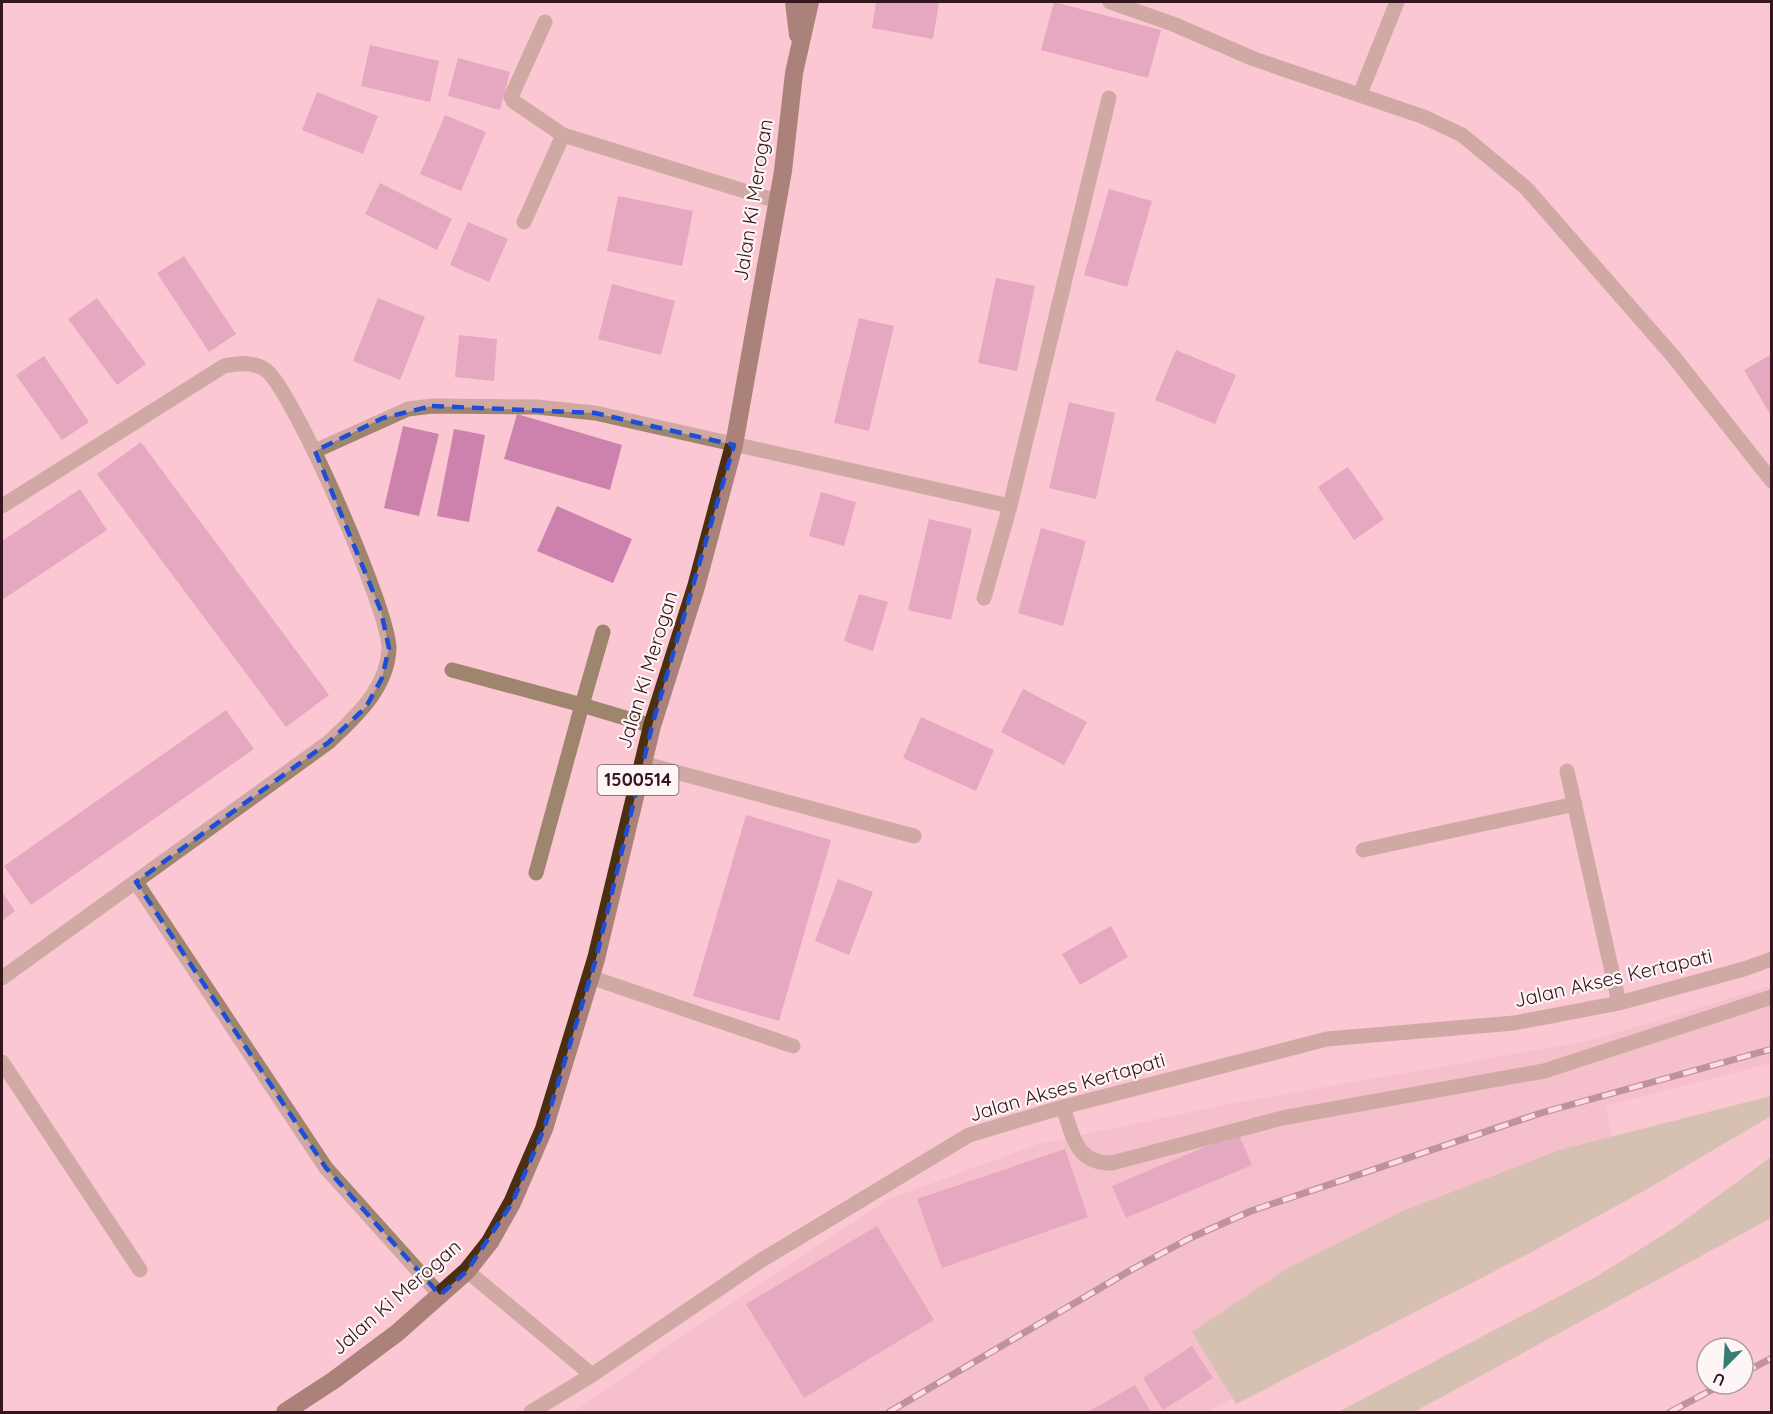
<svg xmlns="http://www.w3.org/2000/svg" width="1773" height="1414" viewBox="0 0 1773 1414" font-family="Quicksand,sans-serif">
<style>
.built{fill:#eeb7c3}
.green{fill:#a8b98b}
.building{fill:#cd82ae}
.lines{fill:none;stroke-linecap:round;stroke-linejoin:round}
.minor{stroke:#9e856e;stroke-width:15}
.highway{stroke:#4b2f11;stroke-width:18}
.rail-casing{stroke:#79535c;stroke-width:7}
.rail{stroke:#fef5f7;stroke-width:4.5;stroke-dasharray:14;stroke-linecap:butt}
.marked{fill:none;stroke:#1d4ed8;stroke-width:4.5;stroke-dasharray:12 8;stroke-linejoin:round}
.labels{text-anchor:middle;stroke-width:4.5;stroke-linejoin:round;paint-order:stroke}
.shield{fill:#fef5f7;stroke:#715960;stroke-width:1.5}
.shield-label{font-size:18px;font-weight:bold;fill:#35161f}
.street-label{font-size:20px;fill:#35161f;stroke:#fef5f7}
</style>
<rect width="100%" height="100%" fill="#fbc7d2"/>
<!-- built -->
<path class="built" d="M1771 986V1063L1606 1106 1624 1192 1207 1412H573L709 1318 889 1199 1038 1144 1235 1103 1589 1041Z"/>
<!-- green -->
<path class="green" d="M1771 1096V1116L1642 1192 1526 1255 1236 1404 1192 1332 1290 1267 1403 1211 1559 1150Z
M1771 1157V1218L1414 1412H1338L1594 1278 1674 1228Z"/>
<!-- building -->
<path class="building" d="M876 2H939L933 39 872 28Z
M1054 2 1161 30 1148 78 1041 50Z
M370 45 439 61 430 102 361 86Z
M458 58 510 72 500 110 448 96Z
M317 92 378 116 363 154 302 130Z
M445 115 486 132 461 191 420 174Z
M380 183 452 219 437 250 365 214Z
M1109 189 1152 201 1127 287 1084 275Z
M618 196 693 211 682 266 607 251Z
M468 222 508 239 489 282 450 265Z
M184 256 236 334 209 352 157 273Z
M996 278 1035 286 1017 371 978 363Z
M612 284 675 301 661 355 598 339Z
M97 298 146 364 117 385 68 319Z
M378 298 425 317 400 380 353 361Z
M859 318 894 326 869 431 834 423Z
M459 335 497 339 494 381 455 377Z
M1176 350 1236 375 1215 424 1155 400Z
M1772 354V417L1744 370Z
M44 356 89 422 62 440 16 375Z
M1069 402 1115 413 1096 499 1049 488Z
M517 414 622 445 610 490 504 459Z
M403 426 439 434 419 516 384 508Z
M454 429 485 435 469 522 437 516Z
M141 442 329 695 286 727 97 474Z
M1348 467 1384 519 1354 540 1318 487Z
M80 489 107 530 2 600V541Z
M821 492 856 502 844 546 809 536Z
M557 506 632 539 613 583 537 551Z
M929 519 972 529 951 620 908 610Z
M1041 528 1086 541 1063 626 1018 613Z
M859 594 888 602 873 651 844 641Z
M1023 689 1087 722 1064 765 1001 732Z
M226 710 254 749 31 905 4 866Z
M921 717 994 750 976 791 903 758Z
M746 815 831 840 779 1021 693 996Z
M838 879 873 892 849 955 815 941Z
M2 892 15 911 2 921Z
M1111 926 1128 957 1080 985 1062 954Z
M1238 1133 1252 1165 1126 1218 1112 1186Z
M1065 1149 1088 1217 942 1268 917 1199Z
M877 1226 934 1320 804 1398 746 1304Z
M1192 1346 1213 1378 1163 1410 1143 1378Z
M1135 1385 1151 1412H1088Z"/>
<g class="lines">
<!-- minor -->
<path class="minor" d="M1110 2 1173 24 1254 59 1424 117 1462 135 1526 188 1673 356 1772 481
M545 22 511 97 513 101 563 135 777 201
M1360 94 1397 2
M524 222 563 135
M315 451 408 409 432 406 537 407 595 413 1010 506 1109 98
M2 506 224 366C238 363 255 361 267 371 295 395 390 612 389 649 387 689 356 716 329 742L2 978
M984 598 1010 506
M452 670 582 705 603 632
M642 763 914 836
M1567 771 1619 1003
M1363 850 1575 804
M536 873 582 705 652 726
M136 882 326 1168 440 1295
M590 977 793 1046
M2 1062 140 1270
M1063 1107C1073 1136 1075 1163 1112 1163L1282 1118 1544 1071 1772 997
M467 1271 592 1375
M531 1412 592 1375 760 1261 969 1135 1063 1107 1327 1039 1514 1023 1619 1003 1744 969 1772 959"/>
<!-- highway -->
<path class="highway" d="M794 2 798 35
M285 1412 334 1380 397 1333 467 1271 490 1242 512 1203 544 1129 596 959 652 726 696 587 734 445 783 171 794 73 810 2"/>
<!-- rail casing -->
<g class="rail-casing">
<path id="rail" d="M1743 1373 1772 1358
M889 1412 1131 1270 1190 1238 1251 1211 1541 1113 1772 1049
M1670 1412 1723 1384"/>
</g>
<!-- rail -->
<use href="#rail" class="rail"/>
</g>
<!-- marked area -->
<path d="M0 0H1773V1414H0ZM432 406 595 413 734 445 652 726 596 959 544 1129 512 1203 467 1271 440 1295 326 1168 136 882 329 742 366 707 382 678 389 648 381 611 315 451 383 418Z" fill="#fbc7d2" fill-opacity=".55" fill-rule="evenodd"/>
<path class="marked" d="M432 406 595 413 734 445 652 726 596 959 544 1129 512 1203 467 1271 440 1295 326 1168 136 882 329 742 366 707 382 678 389 648 381 611 315 451 383 418Z"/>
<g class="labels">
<!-- shield labels -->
<rect class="shield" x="597.5" y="765" width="81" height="30" rx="4.5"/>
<g class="shield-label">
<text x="638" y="786">1500514</text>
</g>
<!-- street labels -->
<g class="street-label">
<text transform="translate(753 200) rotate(-81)" y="7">Jalan Ki Merogan</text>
<text transform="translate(647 670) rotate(-73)" y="7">Jalan Ki Merogan</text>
<text transform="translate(1613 978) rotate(-13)" y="7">Jalan Akses Kertapati</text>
<text transform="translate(1067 1087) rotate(-16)" y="7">Jalan Akses Kertapati</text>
<text transform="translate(396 1297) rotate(-41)" y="7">Jalan Ki Merogan</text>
</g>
</g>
<!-- border -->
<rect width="1773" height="1414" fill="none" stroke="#35161f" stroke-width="6"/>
<!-- north arrow -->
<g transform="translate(1725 1366) rotate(204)"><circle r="28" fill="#fef5f7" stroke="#ae9ca1" stroke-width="1.5"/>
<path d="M0-4.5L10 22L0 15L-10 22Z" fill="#377d74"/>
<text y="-9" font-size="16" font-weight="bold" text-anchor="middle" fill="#35161f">U</text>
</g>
</svg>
